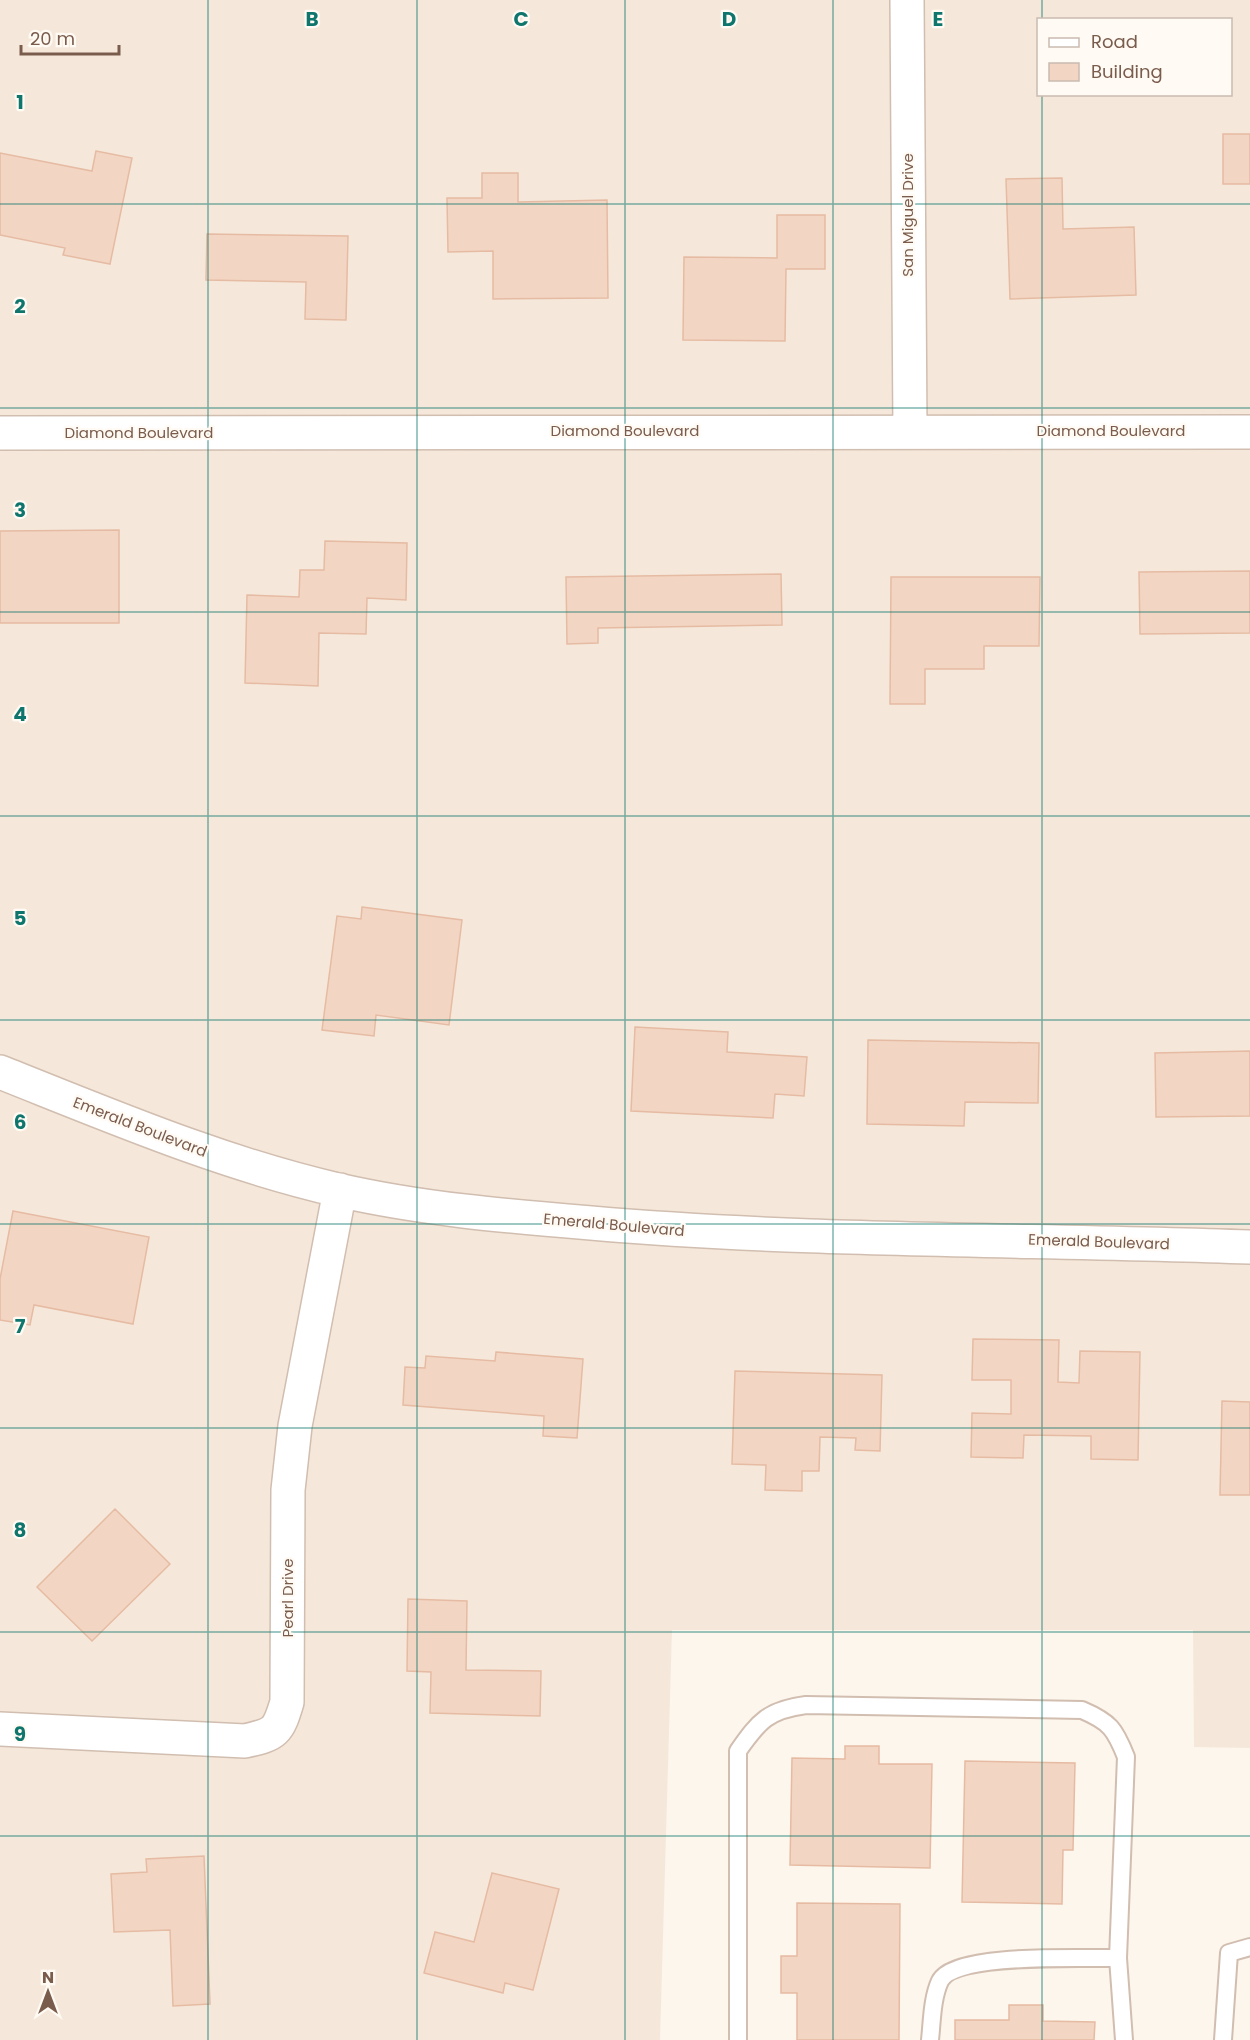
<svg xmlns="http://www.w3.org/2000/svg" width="1250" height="2040" viewBox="0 0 1250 2040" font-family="Poppins,sans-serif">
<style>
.residential{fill:#f5e8da;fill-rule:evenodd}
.building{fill:#f3d5c3;stroke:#e6bba3;stroke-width:1.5}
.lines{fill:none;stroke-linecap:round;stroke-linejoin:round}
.lane-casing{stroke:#d1beb0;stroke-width:20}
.street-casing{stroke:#d1beb0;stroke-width:36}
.lane{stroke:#fff;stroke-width:16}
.street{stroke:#fff;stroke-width:33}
.grid{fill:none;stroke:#0f766e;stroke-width:1.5;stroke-opacity:0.55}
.labels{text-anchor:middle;stroke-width:4.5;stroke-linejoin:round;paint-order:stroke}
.street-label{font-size:15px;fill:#7a5c4d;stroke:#fffaf3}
.grid-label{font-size:20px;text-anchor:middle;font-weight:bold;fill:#0f766e;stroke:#fffaf3;stroke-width:4.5;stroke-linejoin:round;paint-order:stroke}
</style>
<rect width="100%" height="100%" fill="#fdf6ec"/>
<!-- residential -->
<path class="residential" d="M0 0H1250V1748L1194 1747 1193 1630H672L660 2040H0ZM1038 20H1230V94H1038Z"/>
<!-- building -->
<path class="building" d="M1223 134H1250V184H1223Z
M96 151 132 158 110 264 63 255 65 248 0 235V153L92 171Z
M482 173H518V202L607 200 608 298 493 299V251L448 252 447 198H482Z
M1062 178 1063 229 1134 227 1136 295 1010 299 1006 179Z
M777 215H825V269H786L785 341 683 340 684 257 777 258Z
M207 234 348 236 346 320 305 319 306 282 206 280Z
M119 530V623H0V531Z
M325 541 407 543 406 600 367 598 366 634 319 633 318 686 245 683 247 595 299 597 300 570H324Z
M1250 571V633L1140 634 1139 572Z
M781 574 782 625 598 628V643L567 644 566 577Z
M891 577H1040L1039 646H984V669H925V704H890Z
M362 907 462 920 449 1025 376 1015 374 1036 322 1030 337 916 361 919Z
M635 1027 728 1032 727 1052 807 1057 804 1096 775 1094 773 1118 631 1111Z
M868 1040 1039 1043 1038 1103 965 1102 964 1126 867 1124Z
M1250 1051V1116L1156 1117 1155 1053Z
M13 1211 149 1237 133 1324 34 1305 30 1325 0 1320V1279Z
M973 1339 1059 1340 1058 1382 1079 1383 1080 1351 1140 1352 1138 1460 1091 1459V1436L1024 1435 1023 1458 971 1457 972 1413 1011 1414V1380H972Z
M496 1352 583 1359 577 1438 543 1436 544 1416 403 1405 405 1367 425 1368 426 1356 495 1361Z
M735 1371 882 1375 880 1451 855 1450 856 1438 820 1437 819 1471H802V1491L765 1490 766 1465 732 1464Z
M1222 1401 1250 1402V1495H1220Z
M115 1509 170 1564 92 1641 37 1587Z
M408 1599 467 1601 466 1670 541 1671 540 1716 430 1713 431 1672 407 1671Z
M845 1746H879V1764H932L930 1868 790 1865 792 1758 845 1759Z
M965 1761 1075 1763 1073 1850H1063L1062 1904 962 1902Z
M204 1856 210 2004 173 2006 170 1930 114 1932 111 1874 147 1872 146 1859Z
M492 1873 559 1889 533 1990 505 1983 503 1993 424 1973 435 1932 474 1942Z
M797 1903 900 1904 899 2040H797V1993H781V1956H797Z
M1009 2005H1043V2021L1095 2022 1094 2040H955V2020H1009Z"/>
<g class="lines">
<!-- lane casing -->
<g class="lane-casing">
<path id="lane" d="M738 2040V1751C759 1721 768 1710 806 1705L1082 1710C1110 1722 1115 1729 1126 1757L1118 1958 1124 2040
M930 2040C932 2022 932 1998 940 1981 954 1952 1085 1959 1118 1958
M1223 2040 1229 1953 1250 1947"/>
</g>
<!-- street casing -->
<g class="street-casing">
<path id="street" d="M907 0 910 430
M0 433 1250 432
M0 1072C111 1116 221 1163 338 1190 421 1209 506 1216 591 1223 810 1242 1031 1239 1250 1247
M0 1729 245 1741C276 1734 278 1732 287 1702L288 1490 295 1426 340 1190"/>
</g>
<!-- lane -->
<use href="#lane" class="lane"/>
<!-- street -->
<use href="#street" class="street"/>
</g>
<!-- grid -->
<path class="grid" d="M208 0V2040M417 0V2040M625 0V2040M833 0V2040M1042 0V20M1042 94V2040M0 204H1250M0 408H1250M0 612H1250M0 816H1250M0 1020H1250M0 1224H1250M0 1428H1250M0 1632H1250M0 1836H1250"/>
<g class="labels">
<!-- street labels -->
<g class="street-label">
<text transform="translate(908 215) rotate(-90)" y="5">San Miguel Drive</text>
<text x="625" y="436">Diamond Boulevard</text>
<text x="1111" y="436">Diamond Boulevard</text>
<text x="139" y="438">Diamond Boulevard</text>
<text transform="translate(140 1127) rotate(21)" y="5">Emerald Boulevard</text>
<text transform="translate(614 1225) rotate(5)" y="5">Emerald Boulevard</text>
<text transform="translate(1099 1242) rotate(2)" y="5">Emerald Boulevard</text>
<text transform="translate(288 1598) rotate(-90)" y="5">Pearl Drive</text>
</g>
</g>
<g class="grid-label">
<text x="312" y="26">B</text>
<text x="521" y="26">C</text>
<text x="729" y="26">D</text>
<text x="938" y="26">E</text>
<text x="20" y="109">1</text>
<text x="20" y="313">2</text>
<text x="20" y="517">3</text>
<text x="20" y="721">4</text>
<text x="20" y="925">5</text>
<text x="20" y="1129">6</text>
<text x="20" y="1333">7</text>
<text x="20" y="1537">8</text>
<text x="20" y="1741">9</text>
</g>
<!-- legend -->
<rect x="1037" y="18" width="195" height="78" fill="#fffaf3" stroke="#cabbb1" stroke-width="1.5"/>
<rect x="1049" y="38" width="30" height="9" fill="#ffffff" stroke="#cabbb1" stroke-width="1.5"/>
<text x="1091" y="48" font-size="18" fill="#7a5c4d">Road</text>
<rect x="1049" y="63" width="30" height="18" fill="#f3d5c3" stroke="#cabbb1" stroke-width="1.5"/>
<text x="1091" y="78" font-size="18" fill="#7a5c4d">Building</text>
<!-- north arrow -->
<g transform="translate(48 1992)" stroke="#fffaf3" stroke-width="4.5" paint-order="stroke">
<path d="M0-4.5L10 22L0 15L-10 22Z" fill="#7a5c4d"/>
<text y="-9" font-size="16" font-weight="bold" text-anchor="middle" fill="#7a5c4d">N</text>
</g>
<!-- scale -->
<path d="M21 45v9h98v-9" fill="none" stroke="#7a5c4d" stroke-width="3"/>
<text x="30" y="45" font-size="18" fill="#7a5c4d" stroke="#fffaf3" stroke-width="4.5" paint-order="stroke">20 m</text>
</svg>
